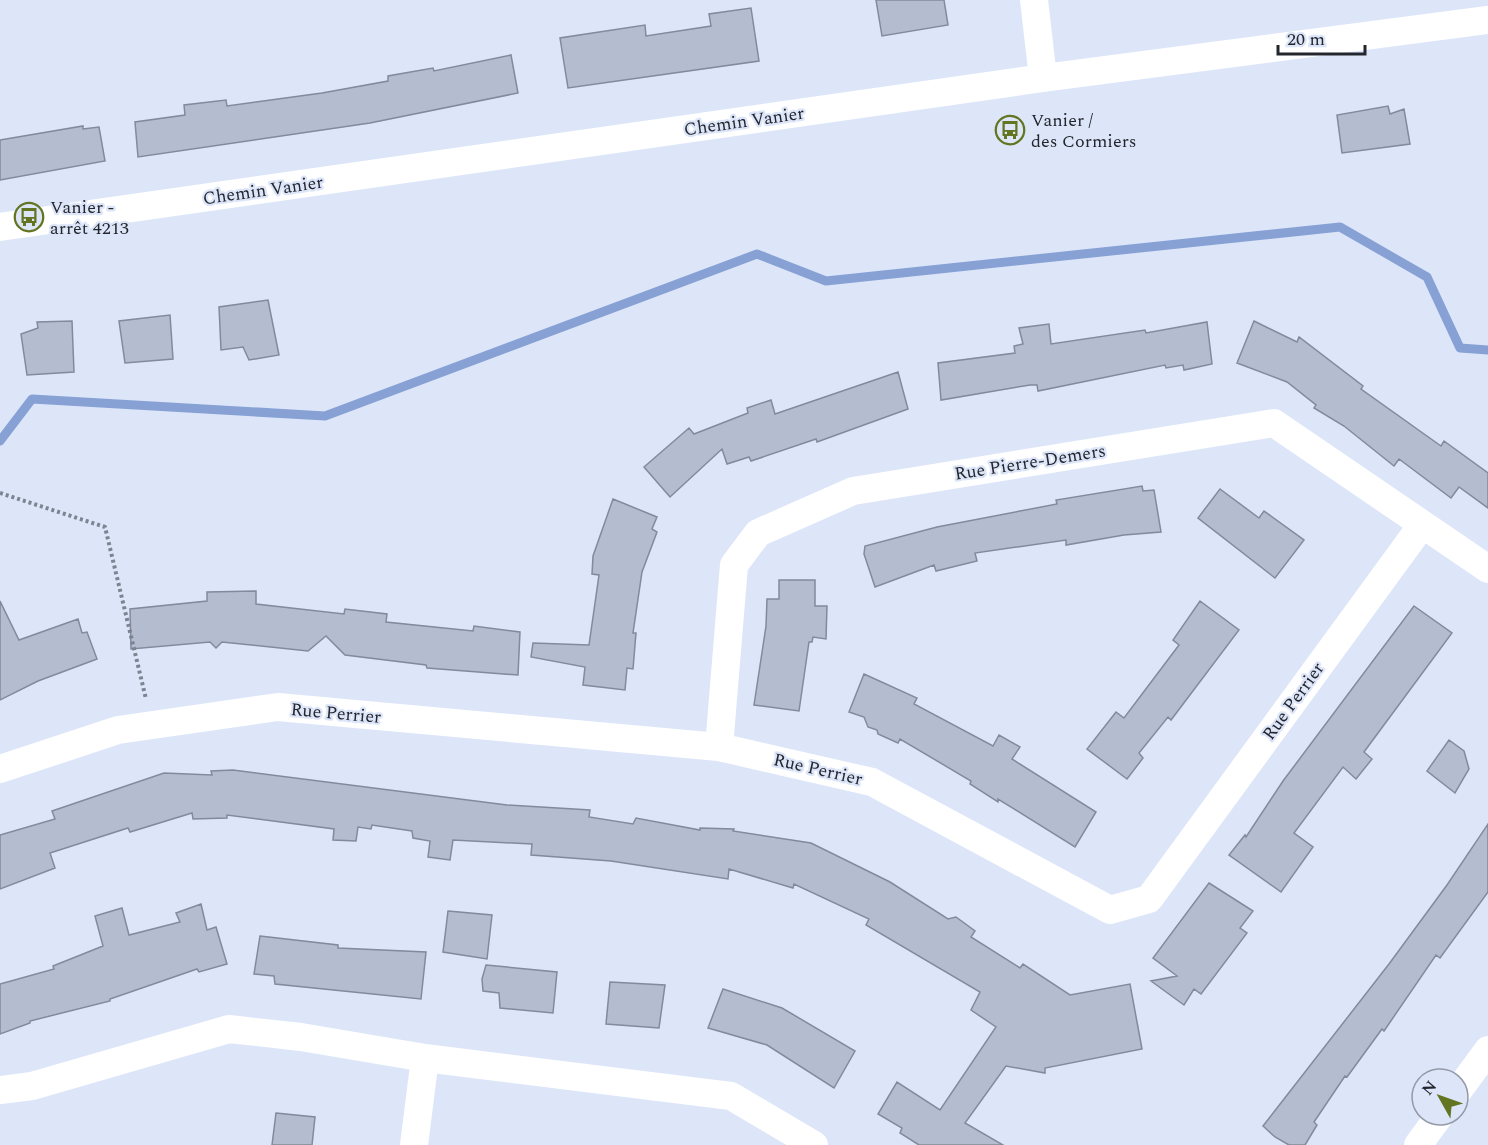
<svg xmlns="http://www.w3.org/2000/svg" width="1488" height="1145" viewBox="0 0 1488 1145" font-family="Spectral,serif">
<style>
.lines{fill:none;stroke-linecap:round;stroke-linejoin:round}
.stream{stroke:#87a1d5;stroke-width:9}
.building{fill:#b4bdcf;stroke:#828a9b;stroke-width:1.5}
.path{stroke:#7d8390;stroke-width:4;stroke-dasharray:3 3;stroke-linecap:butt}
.minor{stroke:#fff;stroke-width:28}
.labels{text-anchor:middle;stroke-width:4.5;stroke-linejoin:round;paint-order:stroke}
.poi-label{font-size:18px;fill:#23262d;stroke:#dde6f9;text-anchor:start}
.street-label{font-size:18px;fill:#23262d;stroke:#dde6f9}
</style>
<rect width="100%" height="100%" fill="#dde6f9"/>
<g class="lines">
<!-- stream -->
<path class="stream" d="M0 441 32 399 325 416 757 254 826 281 1340 227 1427 277 1460 348 1488 350"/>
</g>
<!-- building -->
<path class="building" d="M876 0H944L948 25 882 36Z
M751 8 759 61 568 88 560 38 645 25 646 36 711 26 709 14Z
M511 55 518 93 370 123 138 157 135 122 185 115 184 105 226 100 227 106 322 93 388 81V76L433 68 434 71Z
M1388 106 1390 114 1404 109 1410 144 1342 153 1337 115Z
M83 126V129L99 127 105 161 0 180V140Z
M268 300 279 355 249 360 243 347 221 350 219 307Z
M170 315 173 359 125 363 119 321Z
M72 321 74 372 27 375 21 334 38 328 37 322Z
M1254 321 1297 342 1299 337 1363 386 1361 389 1441 446 1444 441 1488 473V508L1459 487 1451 498 1399 459 1394 466 1344 426 1314 408 1316 405 1287 382 1237 363Z
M1207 322 1212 364 1184 370 1183 365 1166 368 1165 365 1038 391 1037 385H1030L941 400 938 363 1015 353 1014 346 1023 344 1019 328 1049 324 1051 344 1145 330 1146 333Z
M898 372 908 409 817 442 816 439 751 461 749 457 727 464 722 449 670 497 644 467 689 428 694 434 748 413 747 408 771 400 775 414Z
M1142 486 1143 491 1154 490 1161 532 1124 535 1066 545V540L975 553 977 561 936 571 934 565 875 587 864 554 865 546 937 527 1057 504 1056 500Z
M1220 489 1259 518 1264 511 1304 540 1275 578 1198 518Z
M613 499 657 517 652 529 657 532 642 572 633 633H636L633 669 627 668 625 690 583 685 585 667 531 657 533 643 589 645 599 575 592 574 593 556Z
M779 580H815V606H827L826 639 813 637 812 642H809L799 711 754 705 766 626 767 599H779Z
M256 591V604L344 614 345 609 387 614 386 622 473 631 474 626 520 632 518 675 427 668 426 665 345 655 326 636 308 651 222 642 216 648 210 642 131 649 130 609 207 601V592Z
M0 601 19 640 78 619 82 633 87 632 97 659 38 681 0 700Z
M1200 601 1239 630 1171 720 1168 717 1139 753 1143 758 1127 779 1087 749 1116 712 1124 718 1179 645 1173 640Z
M1414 606 1452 633 1364 752 1372 759 1356 779 1343 767 1294 833 1313 847 1281 892 1229 855 1245 835 1246 837 1283 781Z
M864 674 917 698 914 704 993 746 999 735 1020 747 1012 759 1096 812 1075 847 998 799V802L970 784 971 781 900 739 898 743 878 734 877 730 868 727 864 717 849 712Z
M1449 740 1464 751 1469 769 1455 793 1427 771Z
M233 770 507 805 590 810 589 817 633 824 636 818 700 830V828L734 829 733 831 811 843 890 882 948 919 956 917 975 931 971 937 1020 968 1023 964 1070 995 1130 984 1142 1049 1045 1068V1073L1006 1066 965 1123 1003 1145H919L900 1133 902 1128 878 1114 897 1082 940 1110 996 1027 971 1010 980 992 866 925 869 919 794 884 793 888 729 869 728 879 611 861 531 855 532 844 453 840 450 860 428 857 430 841 413 838 412 831 372 825 371 829 358 827 356 841 333 840 334 829 227 815V818L193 819 192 813 130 832 128 828 50 853 55 868 0 889V835L55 819 52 811 164 773 212 775 211 771Z
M1488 824V892L1440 958 1436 955 1384 1031 1382 1029 1347 1077 1345 1076 1314 1122 1317 1125 1305 1145H1289L1275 1137 1263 1126 1389 964 1447 885Z
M1209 883 1253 911 1240 928 1247 933 1201 994 1194 989 1184 1005 1151 981 1177 976 1153 958Z
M201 904 207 930 216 927 227 964 199 972 197 969 110 999V1001L30 1021V1023L0 1034V984L54 969 53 966 103 946 95 916 122 908 129 935 180 922 176 913Z
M448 911 492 915 487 959 443 952Z
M260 936 338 945V948L426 952 421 999 275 984 274 976 254 974Z
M486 965 557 972 553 1013 500 1008 499 993 483 991 482 979Z
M610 982 665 985 659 1028 606 1024Z
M723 989 782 1008 855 1051 834 1088 767 1045 708 1028Z
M276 1113 315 1117 312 1145H272Z"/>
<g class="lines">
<!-- path -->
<path class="path" d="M0 493 105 527 146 699"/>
<!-- minor -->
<path class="minor" d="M1034 0 1043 78
M0 227 1043 78 1488 20
M719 747 734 565 758 533 853 491 1274 423 1488 569
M0 769 118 730 278 707 719 747 872 782 1110 910 1149 899 1422 525
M0 1090 32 1086 229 1029 301 1037 425 1058 731 1096 814 1145
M1458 1091 1488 1050
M414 1145 425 1058
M1418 1145 1440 1115"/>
</g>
<!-- icons -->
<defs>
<g id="bus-ring" transform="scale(1.5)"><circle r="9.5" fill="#dde6f9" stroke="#647522" stroke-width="1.5"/><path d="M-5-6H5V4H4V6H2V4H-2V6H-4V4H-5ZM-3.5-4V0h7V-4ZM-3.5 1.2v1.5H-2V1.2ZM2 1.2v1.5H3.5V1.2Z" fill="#647522"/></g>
</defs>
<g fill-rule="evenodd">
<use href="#bus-ring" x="1010" y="130"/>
<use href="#bus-ring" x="29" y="217"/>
</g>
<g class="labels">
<!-- poi labels -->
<g class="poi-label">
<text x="1031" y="126">Vanier /<tspan x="1031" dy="21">des Cormiers</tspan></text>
<text x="50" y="213">Vanier -<tspan x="50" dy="21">arrêt 4213</tspan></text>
</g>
<!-- street labels -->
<g class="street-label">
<text transform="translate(744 121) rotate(-8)" y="6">Chemin Vanier</text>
<text transform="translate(263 190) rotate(-8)" y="6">Chemin Vanier</text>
<text transform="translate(1030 462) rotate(-9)" y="6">Rue Pierre-Demers</text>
<text transform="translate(1293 701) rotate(-54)" y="6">Rue Perrier</text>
<text transform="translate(336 713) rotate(5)" y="6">Rue Perrier</text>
<text transform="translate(818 769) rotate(13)" y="6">Rue Perrier</text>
</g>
</g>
<!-- north arrow -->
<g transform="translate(1440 1097) rotate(310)"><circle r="28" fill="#dde6f9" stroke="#9399a7" stroke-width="1.5"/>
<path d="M0-4.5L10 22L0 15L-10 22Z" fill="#647522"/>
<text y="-9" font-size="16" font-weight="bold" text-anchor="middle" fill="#23262d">N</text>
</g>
<!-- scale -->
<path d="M1278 45v9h87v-9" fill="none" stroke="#23262d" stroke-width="3"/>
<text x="1287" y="45" font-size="18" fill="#23262d" stroke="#dde6f9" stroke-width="4.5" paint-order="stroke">20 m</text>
</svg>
